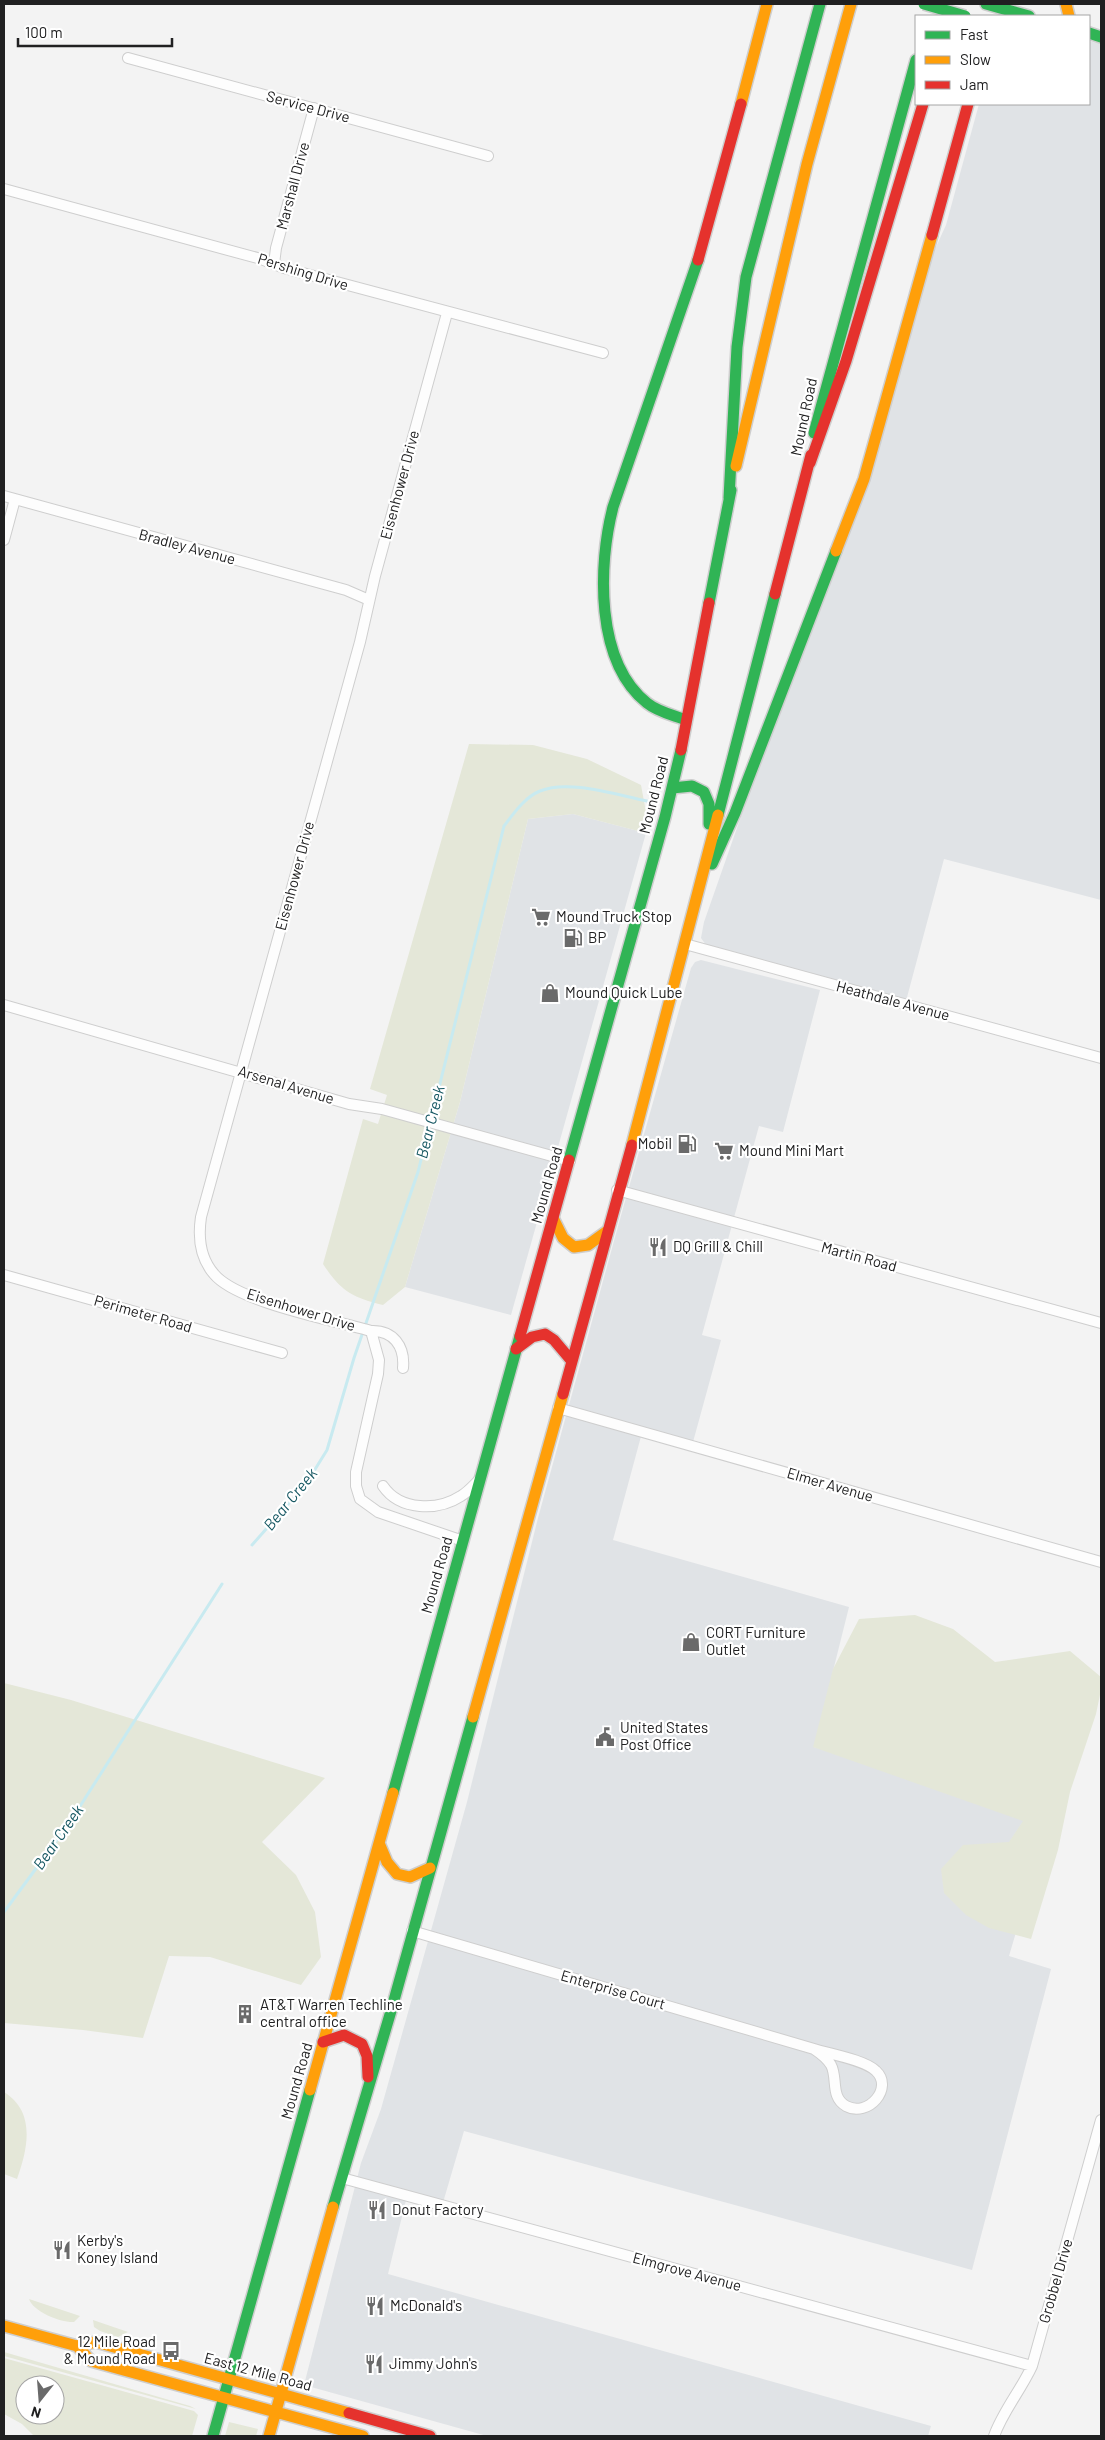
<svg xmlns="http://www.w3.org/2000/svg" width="1105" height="2440" viewBox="0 0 1105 2440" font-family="Barlow,sans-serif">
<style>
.built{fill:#e0e3e6}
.green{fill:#e4e7d8;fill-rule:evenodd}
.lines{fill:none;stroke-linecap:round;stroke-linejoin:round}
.stream{stroke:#c8eaf0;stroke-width:3}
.street-casing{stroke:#cecece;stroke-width:12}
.fast-casing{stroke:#cecece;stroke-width:14}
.slow-casing{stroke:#cecece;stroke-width:14}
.jam-casing{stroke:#cecece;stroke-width:14}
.street{stroke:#fdfdfd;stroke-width:10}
.fast{stroke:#30b455;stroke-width:11}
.slow{stroke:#ff9f0a;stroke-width:11}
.jam{stroke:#e5322d;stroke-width:11}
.fast-bridge-casing{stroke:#cecece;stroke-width:14;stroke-linecap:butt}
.fast-bridge{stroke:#30b455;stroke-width:11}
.labels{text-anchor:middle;stroke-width:4.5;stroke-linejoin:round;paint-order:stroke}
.street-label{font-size:15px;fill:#202021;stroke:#fff}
.poi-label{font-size:15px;fill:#202021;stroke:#fff;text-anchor:start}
.water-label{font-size:16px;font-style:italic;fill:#145661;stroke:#fff}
</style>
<rect width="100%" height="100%" fill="#f3f3f3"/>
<!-- built -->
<path class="built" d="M1089 41 1101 44V900L944 859 906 1001 706 945 701 938 704 922 758 768 870 470 930 260 946 225 979 104H1089Z
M573 814 646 833 511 1315 405 1287 460 1102 528 819Z
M701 960 820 990 783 1132 759 1126 702 1335 721 1340 693 1442 643 1429 613 1540 849 1607 814 1747 1050 1817 1009 1956 1051 1969 972 2270 464 2131 442 2206 407 2196 388 2274 931 2426 928 2436H487L304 2385 361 2163 381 2109 467 1802 538 1518 620 1219 691 968 695 962Z"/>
<!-- green -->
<path class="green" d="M469 744 533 745 587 759 641 785 646 812 638 831 573 814 528 819 460 1102 405 1287 383 1305C351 1297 341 1291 323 1264L363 1119 378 1124 387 1095 370 1089Z
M915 1615 953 1629 995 1662 1070 1651 1101 1677V1690L1096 1714 1070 1792 1058 1850 1031 1939 989 1928 966 1915 944 1893 941 1869 963 1845 1009 1842 1023 1821 813 1747 833 1669 859 1619Z
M4 1683 71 1700 325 1778 262 1842 296 1875 315 1912 321 1957 301 1985 210 1957 169 1956 143 2038 83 2030 4 2023Z
M4 2092C36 2112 28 2148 17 2179L4 2174Z
M29 2299 80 2316 74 2322C62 2323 33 2312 29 2299Z
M93 2320 128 2332 118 2337 100 2331 94 2327Z
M4 2352 190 2406 196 2409 4 2356Z
M4 2358 194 2411 198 2415 192 2436H34L22 2424 4 2414ZM25 2385H55V2415H25Z
M229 2422 258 2429 256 2436H225Z"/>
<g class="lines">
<!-- stream -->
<path class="stream" d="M252 1545 306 1484 327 1450 354 1358 418 1172 504 826C514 813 525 797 540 791 569 779 616 795 647 801
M4 1912 68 1825 222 1584"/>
<!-- street casing -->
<g class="street-casing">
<path id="street" d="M128 58 488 156
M4 189 261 259 284 268 603 353
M274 264 276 248 314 108
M4 496 346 590 369 600
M4 540 15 499
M685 944 1101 1058
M4 1005 349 1104 382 1109 570 1161
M617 1190 1101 1323
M4 1275 282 1353
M371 1331 379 1360 378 1374 356 1472V1486L360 1499 378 1512 463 1541
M403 1368C405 1346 393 1330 371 1331 333 1320 237 1302 214 1274 200 1258 198 1237 201 1217L360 642 375 576 447 313
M558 1408 1101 1562
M383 1486C400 1511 438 1511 461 1496 468 1492 474 1485 479 1480
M412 1931 814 2049C830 2054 865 2060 876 2071 894 2088 868 2118 846 2106 830 2097 838 2078 831 2065 827 2058 820 2053 814 2049
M342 2178 1032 2366
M994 2436C1003 2411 1021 2390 1032 2366L1101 2120"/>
</g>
<!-- fast casing -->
<g class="fast-casing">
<path id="fast" d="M986 4 1029 16
M1089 33 1101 37
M814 433 916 60
M729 498 737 347 746 277 820 4
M709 603 731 490
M686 720C673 715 658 712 647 703 595 662 598 565 613 507L698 260
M672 788 692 786 704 792 709 804V824
M718 815 775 594
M712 864 735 813 836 551
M569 1160 665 817 681 750
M393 1793 520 1336
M333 2207 391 2011 473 1717
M213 2436 310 2090"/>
</g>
<!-- slow casing -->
<g class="slow-casing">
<path id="slow" d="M1066 4 1069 16
M741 104 767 4
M736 466 807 164 851 4
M836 551 864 479 932 235
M632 1145 718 815
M553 1218 563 1238 574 1247 588 1245 606 1232
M473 1717 563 1394
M379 1843 387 1862 397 1874 410 1877 430 1868
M310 2090 393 1793
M4 2326 77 2346 96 2342 349 2413
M77 2346 91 2361 363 2436
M269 2436 333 2207"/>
</g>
<!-- jam casing -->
<g class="jam-casing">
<path id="jam" d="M932 235 968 104
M698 260 741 104
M810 463 846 361 923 104
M775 594 811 455
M681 750 709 603
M520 1336 569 1160
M516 1349 532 1337 545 1334 554 1340 570 1359
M563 1394 632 1145
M323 2042 344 2035 362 2044 367 2056 368 2077
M349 2413 430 2436"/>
</g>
<!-- street -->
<use href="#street" class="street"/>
<!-- fast -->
<use href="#fast" class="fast"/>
<!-- slow -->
<use href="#slow" class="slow"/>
<!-- jam -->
<use href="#jam" class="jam"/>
<!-- fast-bridge casing -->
<g class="fast-bridge-casing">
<path id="fast-bridge" d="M924 4 965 16"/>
</g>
<!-- fast-bridge -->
<use href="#fast-bridge" class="fast-bridge"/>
</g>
<!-- icons -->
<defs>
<g id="supermarket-bare" transform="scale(1.5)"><path d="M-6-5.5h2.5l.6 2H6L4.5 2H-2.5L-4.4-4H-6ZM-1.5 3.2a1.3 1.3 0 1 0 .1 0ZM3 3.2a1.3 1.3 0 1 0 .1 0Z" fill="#6a6a6a" stroke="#fff" stroke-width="2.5" paint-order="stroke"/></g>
<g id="fuel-bare" transform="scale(1.5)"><path d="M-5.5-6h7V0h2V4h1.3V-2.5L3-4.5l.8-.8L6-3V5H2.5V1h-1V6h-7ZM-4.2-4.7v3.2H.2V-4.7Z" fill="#6a6a6a" stroke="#fff" stroke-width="2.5" paint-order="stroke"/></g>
<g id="shop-bare" transform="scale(1.5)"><path d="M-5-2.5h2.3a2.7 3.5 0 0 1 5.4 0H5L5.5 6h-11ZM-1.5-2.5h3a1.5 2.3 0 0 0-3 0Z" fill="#6a6a6a" stroke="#fff" stroke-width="2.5" paint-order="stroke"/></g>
<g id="restaurant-bare" transform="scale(1.5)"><path d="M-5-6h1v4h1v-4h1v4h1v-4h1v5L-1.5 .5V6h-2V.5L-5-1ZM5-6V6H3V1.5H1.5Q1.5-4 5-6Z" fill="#6a6a6a" stroke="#fff" stroke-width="2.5" paint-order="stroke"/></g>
<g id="civic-bare" transform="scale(1.5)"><path d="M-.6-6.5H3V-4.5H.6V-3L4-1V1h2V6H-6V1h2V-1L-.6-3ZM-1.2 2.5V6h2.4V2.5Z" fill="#6a6a6a" stroke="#fff" stroke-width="2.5" paint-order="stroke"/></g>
<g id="building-bare" transform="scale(1.5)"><path d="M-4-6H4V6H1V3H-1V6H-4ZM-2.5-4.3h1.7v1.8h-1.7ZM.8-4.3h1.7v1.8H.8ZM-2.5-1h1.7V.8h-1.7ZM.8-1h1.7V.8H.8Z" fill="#6a6a6a" stroke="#fff" stroke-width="2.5" paint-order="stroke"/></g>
<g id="bus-bare" transform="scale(1.5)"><path d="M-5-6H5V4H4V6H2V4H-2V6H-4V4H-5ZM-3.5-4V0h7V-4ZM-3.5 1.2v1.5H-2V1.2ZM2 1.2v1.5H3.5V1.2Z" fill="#6a6a6a" stroke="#fff" stroke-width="2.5" paint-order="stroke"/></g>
</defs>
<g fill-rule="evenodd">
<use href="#supermarket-bare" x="541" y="917"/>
<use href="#fuel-bare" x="573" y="938"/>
<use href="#shop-bare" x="550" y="993"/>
<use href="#fuel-bare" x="687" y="1144"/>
<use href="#supermarket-bare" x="724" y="1151"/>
<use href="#restaurant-bare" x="658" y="1247"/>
<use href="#shop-bare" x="691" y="1642"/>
<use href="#civic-bare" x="605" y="1737"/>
<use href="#building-bare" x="245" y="2014"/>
<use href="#restaurant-bare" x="377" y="2210"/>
<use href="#restaurant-bare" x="62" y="2250"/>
<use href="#restaurant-bare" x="375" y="2306"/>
<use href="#bus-bare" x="171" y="2351"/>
<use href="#restaurant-bare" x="374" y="2364"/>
</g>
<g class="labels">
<!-- street labels -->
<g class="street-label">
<text transform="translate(308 107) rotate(15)" y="5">Service Drive</text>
<text transform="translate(293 186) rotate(-75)" y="5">Marshall Drive</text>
<text transform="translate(303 272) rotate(17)" y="5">Pershing Drive</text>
<text transform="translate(804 417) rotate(-78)" y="5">Mound Road</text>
<text transform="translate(400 485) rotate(-75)" y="5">Eisenhower Drive</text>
<text transform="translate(187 547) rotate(15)" y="5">Bradley Avenue</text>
<text transform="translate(654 795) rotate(-76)" y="5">Mound Road</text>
<text transform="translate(295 876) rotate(-75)" y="5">Eisenhower Drive</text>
<text transform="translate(893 1001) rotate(15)" y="5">Heathdale Avenue</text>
<text transform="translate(286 1085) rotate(17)" y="5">Arsenal Avenue</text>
<text transform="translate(547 1185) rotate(-74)" y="5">Mound Road</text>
<text transform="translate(859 1257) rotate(15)" y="5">Martin Road</text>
<text transform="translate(301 1310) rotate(17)" y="5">Eisenhower Drive</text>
<text transform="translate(143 1314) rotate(16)" y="5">Perimeter Road</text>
<text transform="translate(830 1485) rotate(16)" y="5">Elmer Avenue</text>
<text transform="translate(437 1575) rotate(-74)" y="5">Mound Road</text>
<text transform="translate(613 1990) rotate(16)" y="5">Enterprise Court</text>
<text transform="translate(297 2081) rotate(-74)" y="5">Mound Road</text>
<text transform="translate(687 2272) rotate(15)" y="5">Elmgrove Avenue</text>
<text transform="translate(1056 2281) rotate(-74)" y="5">Grobbel Drive</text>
<text transform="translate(258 2372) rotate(15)" y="5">East 12 Mile Road</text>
</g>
<!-- poi labels -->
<g class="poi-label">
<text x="556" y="922">Mound Truck Stop</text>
<text x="588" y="943">BP</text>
<text x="565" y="998">Mound Quick Lube</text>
<text x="672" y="1149" text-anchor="end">Mobil</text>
<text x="739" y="1156">Mound Mini Mart</text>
<text x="673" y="1252">DQ Grill &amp; Chill</text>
<text x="706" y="1638">CORT Furniture<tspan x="706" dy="17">Outlet</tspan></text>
<text x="620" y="1733">United States<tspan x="620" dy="17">Post Office</tspan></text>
<text x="260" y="2010">AT&amp;T Warren Techline<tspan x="260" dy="17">central office</tspan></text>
<text x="392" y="2215">Donut Factory</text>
<text x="77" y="2246">Kerby's<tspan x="77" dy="17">Koney Island</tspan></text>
<text x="390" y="2311">McDonald's</text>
<text x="156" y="2347" text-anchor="end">12 Mile Road<tspan x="156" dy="17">&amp; Mound Road</tspan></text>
<text x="389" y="2369">Jimmy John's</text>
</g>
<!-- water labels -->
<g class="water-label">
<text transform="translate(430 1122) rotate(-76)" y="6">Bear Creek</text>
<text transform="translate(290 1499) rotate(-51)" y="6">Bear Creek</text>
<text transform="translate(58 1837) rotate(-55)" y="6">Bear Creek</text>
</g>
</g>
<!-- border -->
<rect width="1105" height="2440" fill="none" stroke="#202021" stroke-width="10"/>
<!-- legend -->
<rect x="915" y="15" width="175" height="90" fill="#ffffff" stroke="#a6a6a6"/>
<rect x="925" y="31" width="25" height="8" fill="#30b455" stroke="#a6a6a6"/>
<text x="960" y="40" font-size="15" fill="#202021">Fast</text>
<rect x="925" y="56" width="25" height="8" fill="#ff9f0a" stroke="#a6a6a6"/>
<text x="960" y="65" font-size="15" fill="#202021">Slow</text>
<rect x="925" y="81" width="25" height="8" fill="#e5322d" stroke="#a6a6a6"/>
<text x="960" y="90" font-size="15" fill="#202021">Jam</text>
<!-- north arrow -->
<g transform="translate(40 2400) rotate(197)"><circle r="24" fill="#ffffff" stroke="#a6a6a6"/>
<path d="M0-4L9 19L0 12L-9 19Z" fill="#6a6a6a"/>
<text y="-8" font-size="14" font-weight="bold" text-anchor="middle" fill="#202021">N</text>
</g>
<!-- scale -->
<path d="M18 38v8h154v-8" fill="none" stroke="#202021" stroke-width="2.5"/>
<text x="25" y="38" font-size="15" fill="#202021" stroke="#ffffff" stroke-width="4" paint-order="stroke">100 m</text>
</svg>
